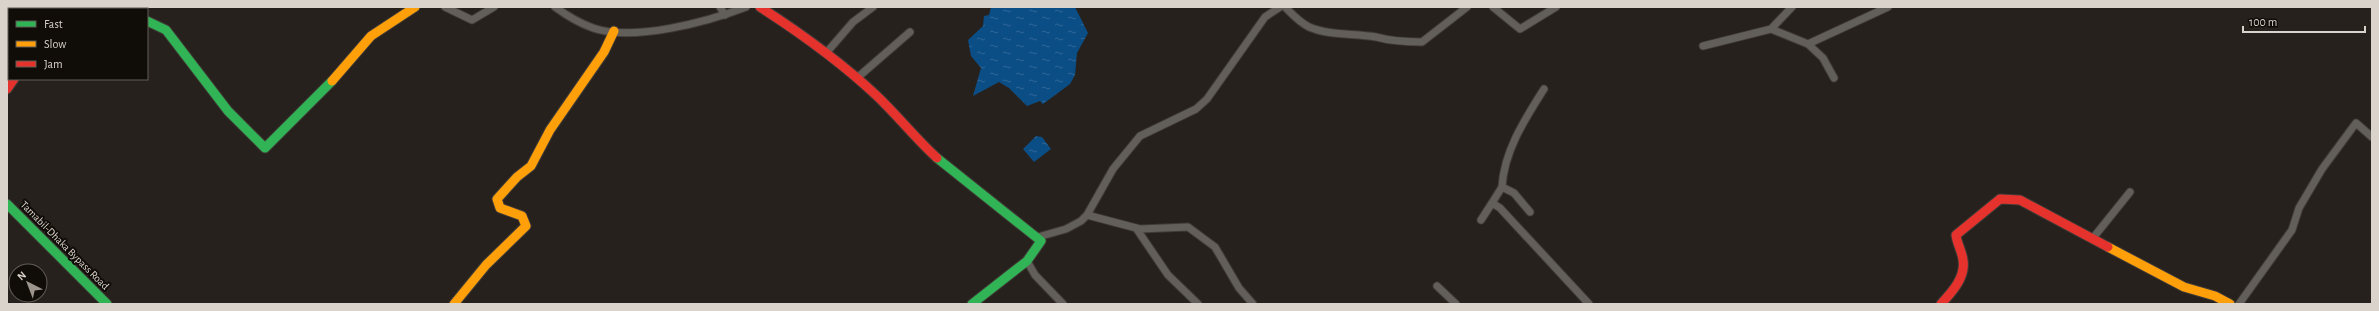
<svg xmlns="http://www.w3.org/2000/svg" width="2379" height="311" viewBox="0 0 2379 311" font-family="'Alegreya Sans',sans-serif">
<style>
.water{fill:url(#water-ripples)}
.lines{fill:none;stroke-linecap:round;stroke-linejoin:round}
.street-casing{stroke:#403b37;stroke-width:9}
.fast-casing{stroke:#403b37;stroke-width:11}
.slow-casing{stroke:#403b37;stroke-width:11}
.jam-casing{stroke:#403b37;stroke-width:11}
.street{stroke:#625e5a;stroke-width:7}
.fast{stroke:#30b455;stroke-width:9}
.slow{stroke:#ff9f0a;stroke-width:9}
.jam{stroke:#e5322d;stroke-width:9}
.labels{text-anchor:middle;stroke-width:4;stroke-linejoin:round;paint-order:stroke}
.street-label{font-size:11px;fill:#dad3cc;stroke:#100c07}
</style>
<defs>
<pattern id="water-ripples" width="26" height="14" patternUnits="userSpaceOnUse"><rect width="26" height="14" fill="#0b4e86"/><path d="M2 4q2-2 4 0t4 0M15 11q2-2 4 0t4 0" fill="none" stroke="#2e6796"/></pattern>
</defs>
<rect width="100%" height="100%" fill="#26211c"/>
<!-- water -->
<path class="water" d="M991 7H1075L1088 33 1077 53 1075 75 1070 84 1043 104 1040 101 1027 106 1009 88 999 82 973 96 981 68 971 56 968 40 983 26 984 16 989 15Z
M1036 136 1042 137 1051 149 1034 162 1023 149Z"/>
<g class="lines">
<!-- street casing -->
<g class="street-casing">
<path id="street" d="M121 7 125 9
M445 7 472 20 494 7
M555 7C566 15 579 23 593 28 633 42 707 22 746 7
M720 7 725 15
M1285 7C1292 14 1299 22 1309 27 1330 36 1354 33 1376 37 1391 41 1406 42 1422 42L1467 7
M1493 7 1520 29 1556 7
M1771 29 1792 7
M1808 44 1823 58 1834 78
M1703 46 1771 29 1808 44 1888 7
M827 52 853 22 873 7
M857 78 910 32
M1502 187C1504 151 1525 119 1544 89
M1530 212 1514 193 1502 187 1492 203 1500 208 1589 304
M1087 215 1140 229 1188 227 1215 247 1239 288 1253 304
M1481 220 1492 203
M1136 228 1168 275 1198 304
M1038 237 1066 229 1081 221 1087 215 1113 169 1140 136 1196 109 1207 99 1265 17 1280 7
M2093 238 2130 192
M1027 261 1035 275 1063 304
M1437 286 1456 304
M2239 304 2292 230 2299 208 2322 169 2356 123 2372 137"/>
</g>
<!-- fast casing -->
<g class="fast-casing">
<path id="fast" d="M59 9 60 7
M147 21 166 30 228 111 265 148 332 81
M937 158 1041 241 1027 261 972 304
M7 204 107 304"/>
</g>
<!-- slow casing -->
<g class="slow-casing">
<path id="slow" d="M332 81 371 36 415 7
M2108 247 2184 287 2215 296 2230 304
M454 304 486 265 526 226 522 216 500 208 497 199 517 177 531 166 550 130 604 52 614 31"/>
</g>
<!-- jam casing -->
<g class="jam-casing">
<path id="jam" d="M760 7C802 34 841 62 877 96 898 116 916 139 937 158
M7 89 14 79
M1941 304C1952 292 1966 277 1963 260 1962 251 1957 244 1956 235L2000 199 2020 200 2108 247"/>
</g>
<!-- street -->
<use href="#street" class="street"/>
<!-- fast -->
<use href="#fast" class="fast"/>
<!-- slow -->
<use href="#slow" class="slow"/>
<!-- jam -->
<use href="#jam" class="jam"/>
</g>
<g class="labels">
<!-- street labels -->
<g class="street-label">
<text transform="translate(65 245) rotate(45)" y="4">Tamabil-Dhaka Bypass Road</text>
</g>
</g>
<!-- border -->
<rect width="2379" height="311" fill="none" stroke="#dad3cc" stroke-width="16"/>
<!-- legend -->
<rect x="8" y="8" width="140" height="72" fill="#100c07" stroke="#615c56"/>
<rect x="16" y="21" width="20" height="6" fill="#30b455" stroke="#615c56"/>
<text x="44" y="28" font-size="12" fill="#dad3cc">Fast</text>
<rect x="16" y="41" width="20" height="6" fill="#ff9f0a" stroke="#615c56"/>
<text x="44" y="48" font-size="12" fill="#dad3cc">Slow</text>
<rect x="16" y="61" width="20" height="6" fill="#e5322d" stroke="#615c56"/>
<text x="44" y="68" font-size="12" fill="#dad3cc">Jam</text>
<!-- north arrow -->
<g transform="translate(28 283) rotate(318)"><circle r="19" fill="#100c07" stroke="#615c56"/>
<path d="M0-3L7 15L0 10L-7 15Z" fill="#9b958e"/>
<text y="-6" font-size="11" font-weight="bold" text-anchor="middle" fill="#dad3cc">N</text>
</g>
<!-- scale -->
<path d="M2243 26v6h122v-6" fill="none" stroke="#dad3cc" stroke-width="2"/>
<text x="2249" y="26" font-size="12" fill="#dad3cc" stroke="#100c07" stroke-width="3" paint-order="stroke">100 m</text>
</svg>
